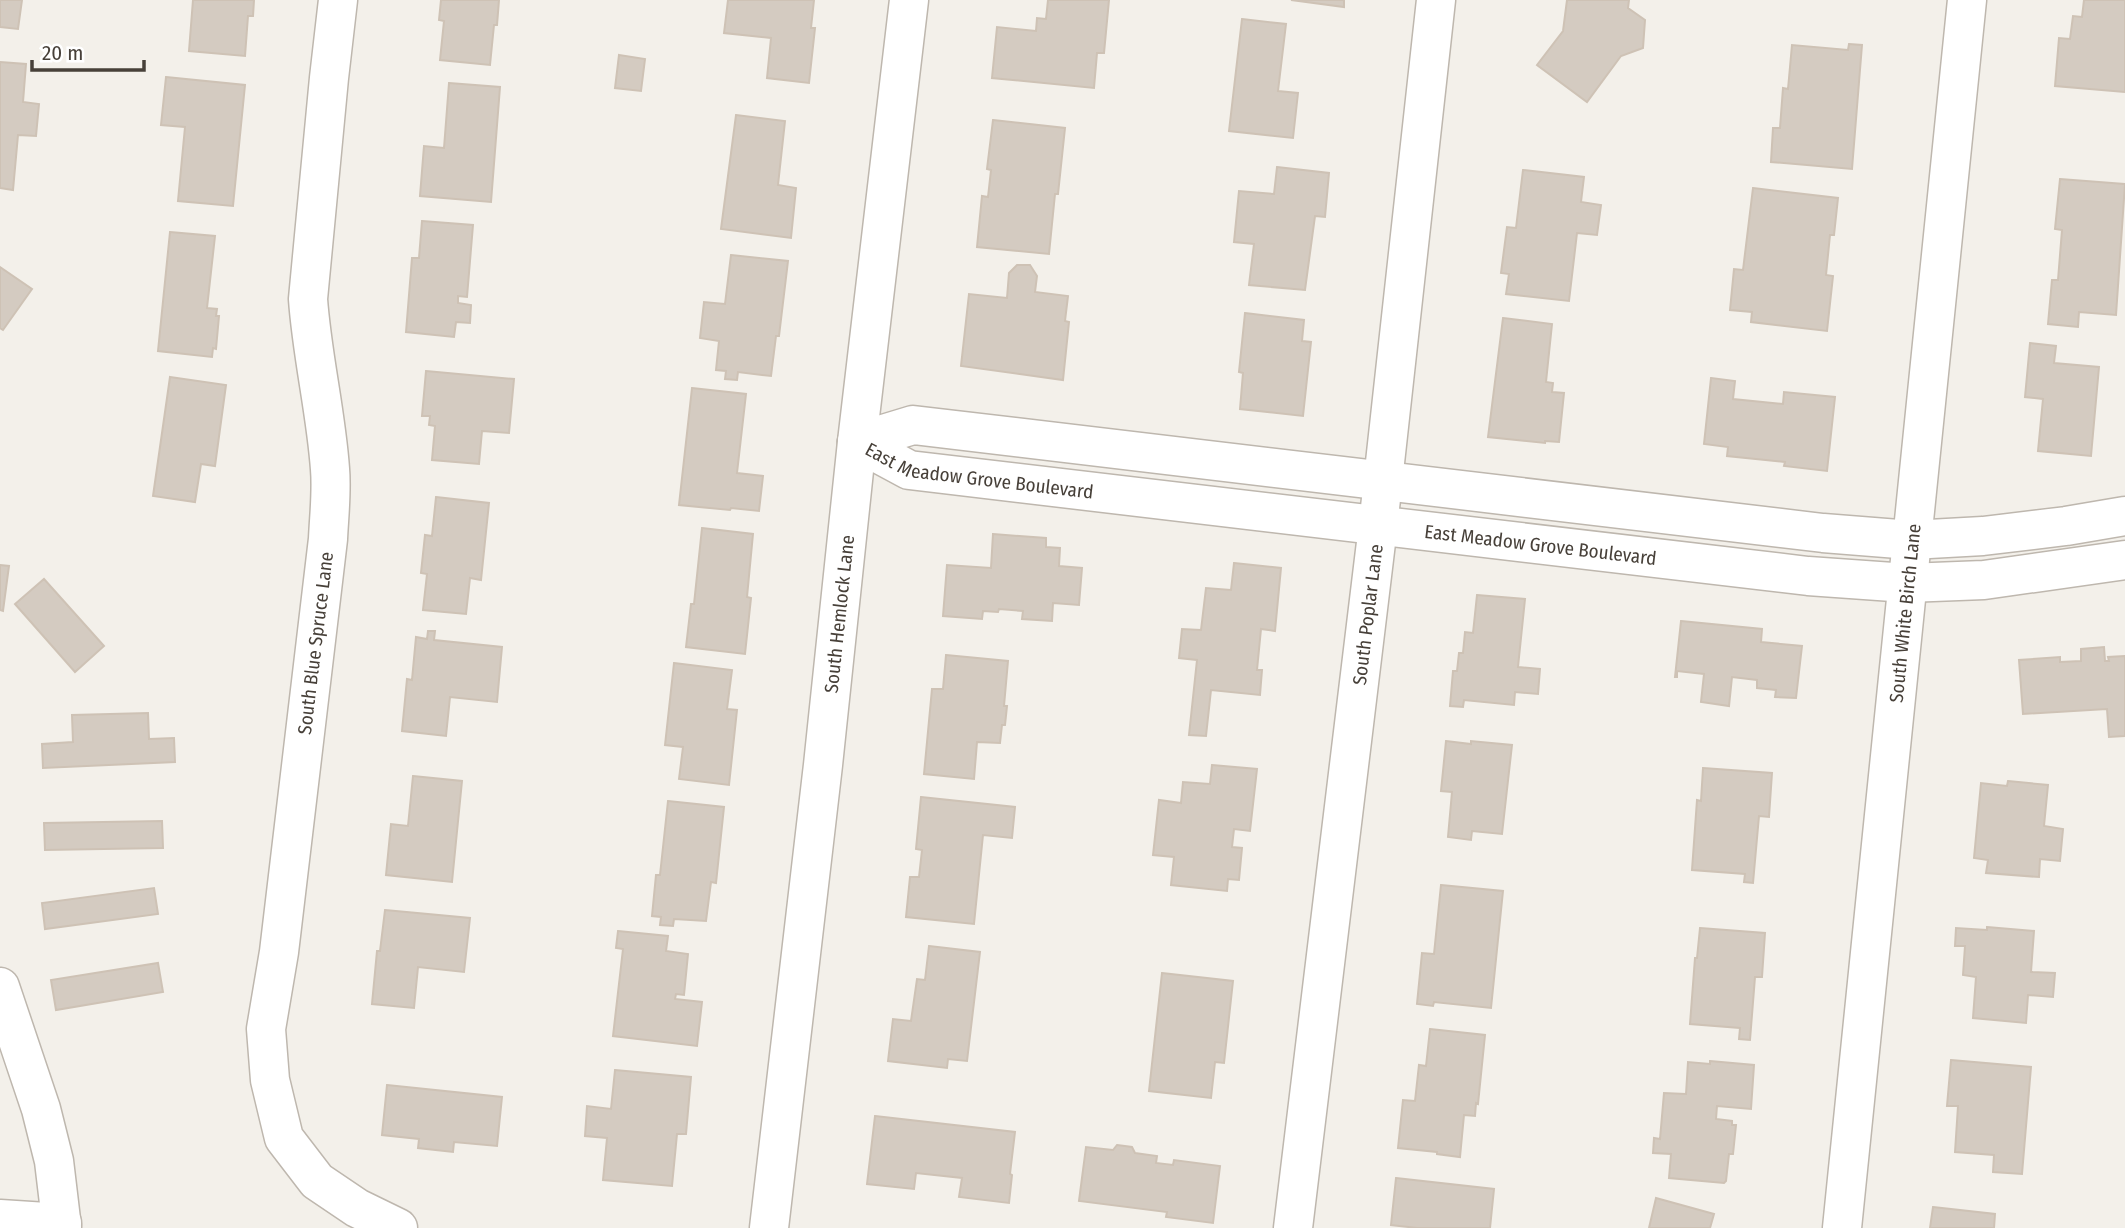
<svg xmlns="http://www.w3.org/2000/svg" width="2125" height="1228" viewBox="0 0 2125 1228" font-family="'Fira Sans Condensed',sans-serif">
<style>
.building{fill:#d4cbc1;stroke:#cec2b5;stroke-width:2}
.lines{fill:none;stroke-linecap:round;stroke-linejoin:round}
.minor-casing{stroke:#beb7ae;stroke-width:41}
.minor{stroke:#fff;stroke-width:38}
.labels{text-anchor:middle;stroke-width:5;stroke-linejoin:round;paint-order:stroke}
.street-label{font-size:19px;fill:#474039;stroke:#fff}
</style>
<rect width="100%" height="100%" fill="#f3f0ea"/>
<!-- building -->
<path class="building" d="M0 0H22L18 29 0 27Z
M193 0H254L253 16H248L245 56 189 51Z
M441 0H499L497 25H494L490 65 440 60 444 21 439 20Z
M728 0H814L811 28H815L809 83 767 78 771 38 724 33Z
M1048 0H1109L1104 53H1097L1094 88 992 78 997 27 1036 31 1037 18 1046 19Z
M1291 0H1344V7Z
M1567 0H1629L1628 8 1645 20 1643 48 1621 56 1587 102 1537 65 1563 31Z
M2084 0H2125V92L2055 86 2059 38 2070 39 2073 16 2082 17Z
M1242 19 1286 24 1278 91 1298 93 1293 138 1229 131Z
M1849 44 1862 45 1852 169 1771 162 1773 128H1780L1783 88 1788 89 1792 45 1848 50Z
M619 55 645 59 641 91 615 88Z
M0 62 26 64 23 102 39 104 36 136 18 135 13 190 0 188Z
M166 77 245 85 233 206 178 201 185 127 161 125Z
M449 83 500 87 491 202 420 196 424 146 444 148Z
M736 115 785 121 778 185 796 188 791 238 721 229Z
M993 120 1065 128 1058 194H1055L1049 254 977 247 982 196 988 197 991 170 987 169Z
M1277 167 1329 173 1325 217 1315 216 1305 290 1249 285 1254 244 1234 242 1239 191 1274 194Z
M1523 170 1584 177 1581 202 1601 205 1597 235 1577 233 1569 301 1506 294 1509 274 1501 273 1507 227 1516 228Z
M2060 179 2125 184 2116 315 2079 312 2078 327 2048 324 2052 280H2058L2062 230 2055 229Z
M1753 188 1838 198 1834 235H1830L1826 275 1833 276 1827 331 1751 322 1752 312 1730 310 1734 269 1743 270Z
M422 221 473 225 467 297 458 296V303L471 305 470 323 456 322 454 337 406 332 412 258H419Z
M170 232 215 236 207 308 217 309 216 316H219L216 349 213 348 212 357 158 351Z
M731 255 788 261 779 336H776L771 376 738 372 737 380 725 379 726 371 716 370 719 341 700 338 704 302 725 304Z
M1017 265H1030L1037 276 1035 292 1068 296 1065 321 1069 322 1063 380 961 366 969 294 1007 298 1009 273Z
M0 267 32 289 3 330 0 328Z
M1245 313 1304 320 1302 341 1311 342 1303 416 1240 409 1243 373 1239 372Z
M1503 318 1552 324 1546 382 1553 383 1552 392 1564 393 1559 442 1545 441V443L1488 437Z
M2030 343 2056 346 2054 363 2099 367 2091 456 2038 451 2043 399 2025 397Z
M426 371 514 379 509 433 482 431 479 464 432 460 435 426 429 425 430 416H422Z
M170 377 226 385 215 466 201 464 195 502 153 496Z
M1711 378 1735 381 1733 399 1783 404 1784 392 1835 397 1827 471 1784 466 1785 462 1727 456 1728 447 1704 444Z
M692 388 746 394 737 473 763 476 759 511 731 508 730 510 679 505Z
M436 497 489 503 481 580 470 578 466 614 423 610 427 574 421 573 425 535 432 536Z
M702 528 753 534 747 597 751 598 745 654 686 647 691 604H694Z
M993 534 1046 538V547L1060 548 1059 566 1082 568 1079 605 1053 603 1052 621 1022 619 1023 611 999 609 998 612 983 611 982 619 943 616 947 565 991 568Z
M1234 563 1281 568 1275 631 1261 629 1257 670H1262L1260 695 1211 690 1206 736 1189 735 1197 660 1179 658 1182 629 1201 630 1206 588 1231 590Z
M0 565 9 566 3 611 0 610Z
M44 579 104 646 75 672 15 604Z
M1477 595 1525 599 1518 667 1540 669 1538 694 1515 692 1514 705 1464 700 1463 707 1450 706 1453 671H1457L1459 653H1463L1465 632 1473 633Z
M1681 621 1762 629 1761 642 1802 646 1796 698 1775 697 1776 690 1757 688V680L1732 677 1729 706 1701 702 1704 674 1677 671V677H1675Z
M428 631H435L434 640 502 647 497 702 450 697 446 736 402 731 407 679 412 680 416 637 427 639Z
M2104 647 2105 661H2109L2108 657 2125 656V736L2109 737 2107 709 2023 714 2019 660 2060 657V662L2081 661V649Z
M946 655 1008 661 1004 706H1007L1005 725H1002L1000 743 977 742 974 779 924 774 932 689H943Z
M674 663 732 670 727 709 737 710 729 785 679 779 683 747 665 745Z
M148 713 149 739 174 738 175 762 43 768 42 744 73 742 72 715Z
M1446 741 1471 744V741L1512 745 1502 834 1472 831 1471 840 1448 837 1452 792 1441 791Z
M1212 765 1257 769 1250 831 1234 829 1232 847 1242 848 1239 880 1228 879 1227 891 1171 885 1174 857 1153 855 1159 800 1181 803 1183 782 1210 784Z
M1703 768 1772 773 1769 817 1759 816 1753 883 1744 882 1745 874 1692 870 1697 800 1701 801Z
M413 776 462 781 452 882 386 875 391 824 408 826Z
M2008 781 2048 785 2044 826 2063 829 2060 861 2040 859 2039 877 1986 873 1988 860 1974 858 1981 783 2007 786Z
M921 797 1015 807 1012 838 983 835 974 924 906 917 910 877H919L922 850 916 849Z
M668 801 724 807 716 883 711 882 706 921 674 919 673 926 660 925 661 917 652 916 656 875H660Z
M162 821 163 848 45 850 44 823Z
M1441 885 1503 891 1491 1008 1434 1002 1433 1006 1417 1004 1422 953 1434 954Z
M154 888 158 914 45 929 42 903Z
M385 910 470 918 464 972 418 967 414 1008 372 1004 377 951H380Z
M1987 927 2034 931 2031 972 2055 973 2053 997 2028 995 2026 1023 1973 1018 1976 977 1963 975 1965 946H1955L1956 928 1987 930Z
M1700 928 1765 933 1762 977H1755L1750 1040 1739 1039 1740 1028 1690 1024 1695 958H1697Z
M618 931 668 936 666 951 688 954 684 995 676 994 675 999 702 1002 697 1046 613 1036 623 949 616 948Z
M929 946 980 952 967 1061 948 1059 947 1068 888 1061 893 1019 911 1021 917 979 925 980Z
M158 963 163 992 56 1010 51 980Z
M1162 973 1233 981 1224 1063 1215 1062 1211 1098 1149 1091Z
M1430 1029 1485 1035 1478 1104 1476 1103 1475 1116 1464 1115 1460 1157 1437 1154V1152L1398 1148 1403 1100 1415 1101 1419 1065 1426 1066Z
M1951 1060 2031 1067 2022 1174 1993 1172 1994 1155 1955 1152 1958 1106H1947Z
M1710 1061 1754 1065 1751 1109 1717 1106 1716 1119 1732 1121V1125H1736L1733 1154H1729L1726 1181 1724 1183 1669 1178 1671 1154 1653 1153 1654 1138 1660 1139 1664 1093 1686 1094 1688 1062 1710 1064Z
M615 1070 691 1077 686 1134H677L672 1186 603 1180 607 1138 585 1136 587 1106 611 1109Z
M387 1085 502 1097 497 1146 454 1142 453 1152 418 1148 419 1139 382 1135Z
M875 1116 1015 1132 1010 1174 1012 1175 1009 1203 959 1197 962 1178 916 1173 914 1189 867 1184Z
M1117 1145 1132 1147 1135 1153 1157 1156 1156 1163 1173 1165 1174 1160 1220 1166 1213 1223 1166 1217 1167 1212 1079 1201 1086 1147 1113 1150Z
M1396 1178 1494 1189 1490 1228H1417L1391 1225Z
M1656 1198 1714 1214 1710 1228H1649Z
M1933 1207 1995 1214 1994 1228H1930Z"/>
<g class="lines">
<!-- minor casing -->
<g class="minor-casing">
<g id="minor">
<path d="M338 0 329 78 308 299C312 356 326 412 330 469 332 492 329 516 328 539L279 952 266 1029 270 1080 284 1138 317 1181 357 1208 398 1228"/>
<path id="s1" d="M857 442 909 470 1808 576 1907 583 1984 580 2125 560"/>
<path d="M857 442 913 425 1823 533 1911 540 1983 536 2066 526 2125 516"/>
<path d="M0 987 41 1109 54 1161 62 1228"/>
<path d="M0 1219 62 1223"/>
<path id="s2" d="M769 1228 823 765 857 442 909 0"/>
<path id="s3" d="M1293 1228 1378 526 1436 0"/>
<path id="s4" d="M1842 1228 1967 0"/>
</g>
</g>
<!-- minor -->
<use href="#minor" class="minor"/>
</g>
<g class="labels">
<!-- street labels -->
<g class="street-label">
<text dy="7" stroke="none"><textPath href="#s1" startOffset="128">East Meadow Grove Boulevard</textPath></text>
<text dy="7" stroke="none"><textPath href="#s1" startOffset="695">East Meadow Grove Boulevard</textPath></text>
<text dy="7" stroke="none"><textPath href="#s2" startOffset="618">South Hemlock Lane</textPath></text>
<text dy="7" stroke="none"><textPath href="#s3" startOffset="618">South Poplar Lane</textPath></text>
<text dy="7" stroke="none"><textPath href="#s4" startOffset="618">South White Birch Lane</textPath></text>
<text transform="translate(315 643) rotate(-83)" y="7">South Blue Spruce Lane</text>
</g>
</g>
<!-- scale -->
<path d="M32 60v10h112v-10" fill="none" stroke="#474039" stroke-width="3.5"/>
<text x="42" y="60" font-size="21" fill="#474039" stroke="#ffffff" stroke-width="5" paint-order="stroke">20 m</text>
</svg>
